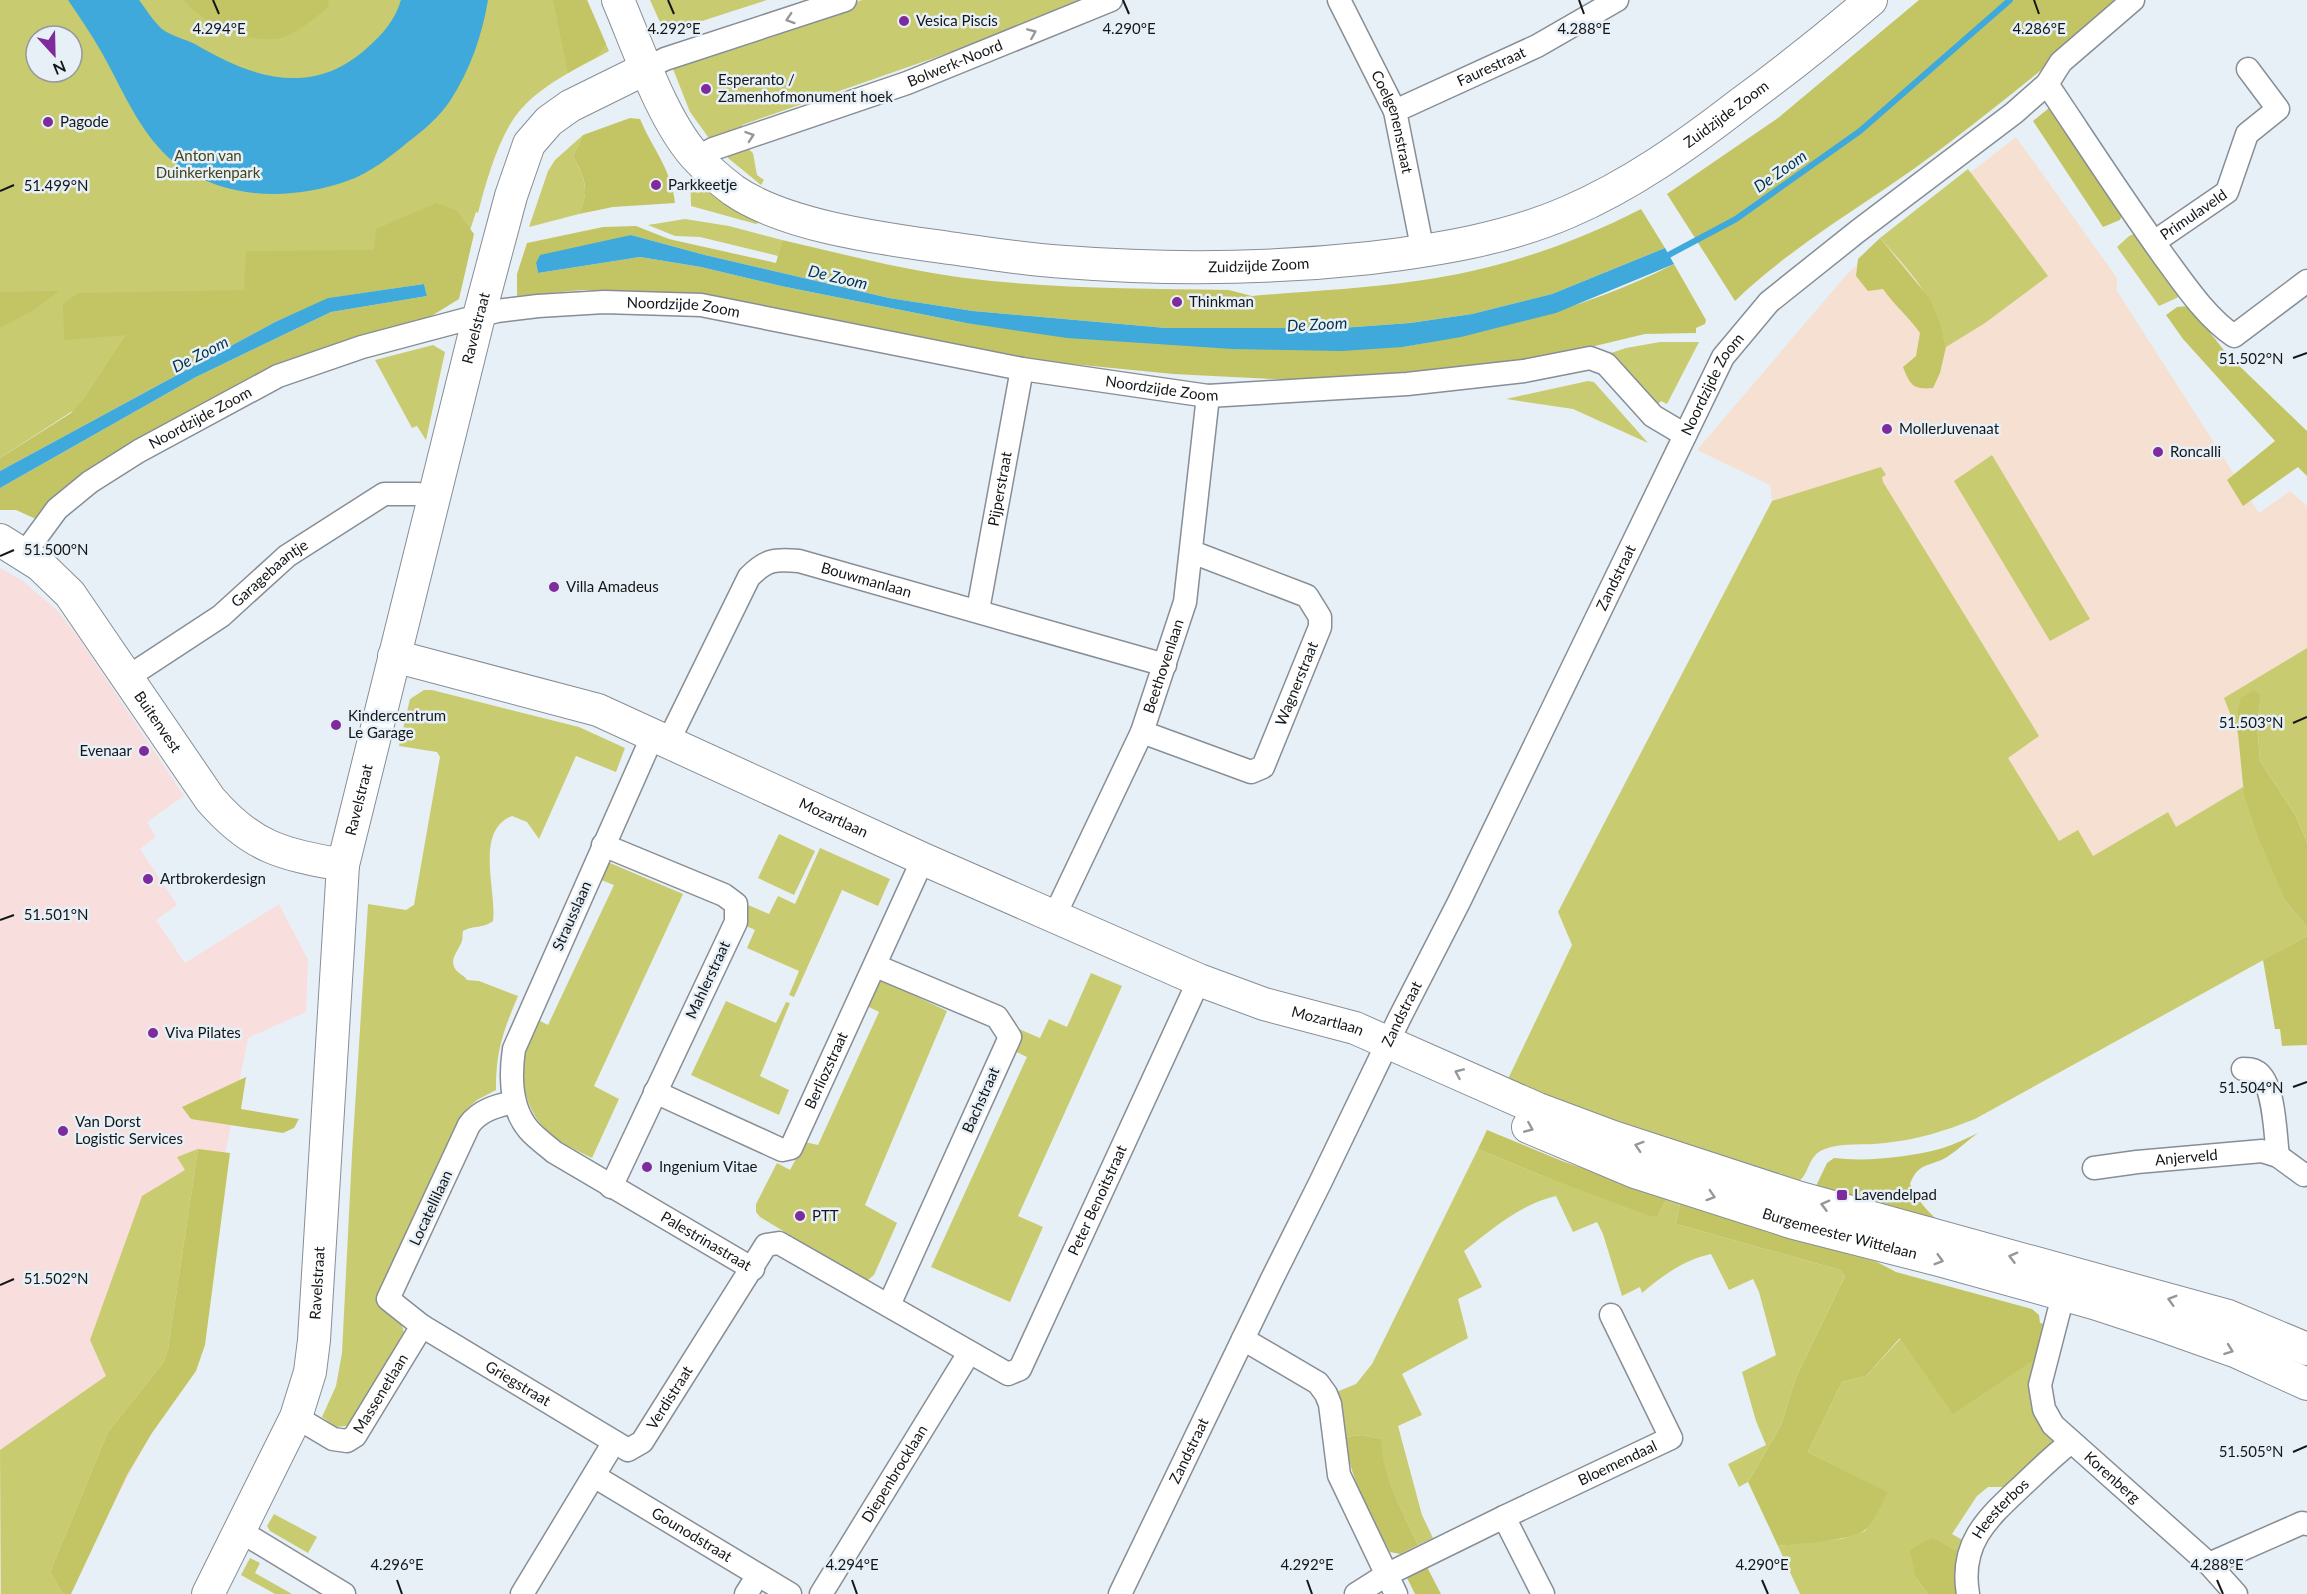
<svg xmlns="http://www.w3.org/2000/svg" width="2307" height="1594" viewBox="0 0 2307 1594" font-family="Lato,sans-serif">
<style>
.industrial{fill:#f8dedc}
.education{fill:#f5e0d2}
.green{fill:#c9cb70;fill-rule:evenodd}
.forest{fill:#c3c565}
.water{fill:#3ea9da}
.lines{fill:none;stroke-linecap:round;stroke-linejoin:round}
.stream{stroke:#3ea9da;stroke-width:6}
.street-casing{stroke:#878e95;stroke-width:25}
.secondary-casing{stroke:#878e95;stroke-width:34}
.street{stroke:#fff;stroke-width:22}
.secondary{stroke:#fff;stroke-width:32}
.oneway{stroke:#959798}
.ticks{fill:none;stroke:#141719;stroke-width:2}
.poi-dot{fill:#7e2c9b;stroke:#e8f0f7;stroke-width:2}
.labels{text-anchor:middle;stroke-width:5;stroke-linejoin:round;paint-order:stroke}
.poi-label{font-size:15px;fill:#141719;stroke:#e8f0f7;text-anchor:start}
.street-label{font-size:15px;fill:#141719;stroke:#e8f0f7}
.park-label{font-size:15px;fill:#43441b;stroke:#e8f0f7}
.water-label{font-size:16px;font-style:italic;fill:#033347;stroke:#e8f0f7}
.ticks-label{font-size:15px;text-anchor:middle;fill:#141719;stroke:#e8f0f7;stroke-width:5;stroke-linejoin:round;paint-order:stroke}
</style>
<rect width="100%" height="100%" fill="#e8f0f7"/>
<!-- industrial -->
<path class="industrial" d="M0 568 23 581 58 611 78 637 184 796 147 822 156 837 140 849 177 905 156 920 185 963 279 904 308 960 306 1012 248 1038 182 1374 66 1594H0Z"/>
<!-- education -->
<path class="education" d="M2016 137 2117 278V291L2259 513 2290 491 2307 506V648L2225 698 2238 734 2243 787 2176 827 2167 812 2093 856 2059 842 1785 546 1772 501 1770 485 1697 450 1848 273 1902 226Z"/>
<!-- green -->
<path class="green" d="M0 0H587L609 51C578 68 540 85 517 114 498 139 486 182 478 213L476 212 458 267 317 296 71 412 0 458ZM36 36H72V72H36Z
M650 0H767L668 32 664 31Z
M862 0H1080L954 51 742 125 743 131 711 141 690 112 671 64Z
M583 135 573 156C585 179 590 189 579 214L529 227 548 171 555 160Z
M747 148 753 153 757 175 764 180 761 185 728 158V154Z
M1968 169 2048 276 1985 323 1946 347C1934 296 1914 276 1880 238Z
M690 170 760 222 756 224 691 206Z
M685 219 729 226 782 240 778 256 700 237 675 236 648 225Z
M2136 233 2163 275 2181 296 2159 306 2117 247 2129 236Z
M1660 342H1699L1667 404 1661 401 1657 405 1627 370 1610 356 1611 353 1626 348Z
M433 345 445 352 426 440 417 426 412 428 375 360Z
M1588 381 1594 382 1648 443 1573 409 1506 399Z
M1992 455 2090 619 2050 641 1954 481Z
M1881 467 1886 475 1882 477 1883 482 2039 736 2008 758 2059 841 2078 830 2093 856 2168 812 2176 827 2243 787 2286 902 2307 927V936L1975 1119C1945 1131 1916 1140 1885 1143 1864 1146 1844 1142 1825 1149 1806 1155 1810 1178 1796 1182L1692 1150 1507 1081 1572 945 1558 912 1772 501Z
M2307 648V842L2296 816 2260 761 2257 723 2261 696 2238 709V734L2224 698Z
M424 690H432L579 727 625 748 616 772 576 756 539 839 527 822 512 816C474 831 497 891 493 921 483 929 473 925 463 931 462 934 463 938 462 941 459 950 448 960 456 970 459 974 464 975 467 980L479 981 518 996C503 1032 496 1050 496 1090L477 1100 467 1109 377 1296C380 1318 403 1311 404 1335L353 1419 347 1426 336 1427 322 1417 336 1386 342 1353 352 1154 368 904 406 910 414 905 440 757 437 752 399 746 410 699Z
M779 834 815 851 794 895 758 878Z
M820 848 890 879 878 906 842 890 794 997 789 995 799 971 747 948 755 930 740 923 748 905 769 914 778 896 795 904Z
M605 863H610L683 894 594 1086 619 1099 592 1158C557 1141 533 1129 524 1087 522 1076 520 1061 524 1050 527 1040 533 1030 538 1020L548 1025 614 885 596 878Z
M1091 973 1122 986 1018 1216 1043 1227 1010 1302 931 1267 1027 1057 1010 1049 1019 1029 1040 1038 1049 1019 1067 1027Z
M880 979 947 1011 865 1205 897 1223 874 1275 868 1280 859 1277 760 1217 756 1212V1204L777 1163 790 1170 805 1142 818 1145 879 1012 867 1006Z
M726 1001 776 1023 786 1002 790 1003 760 1076 789 1090 779 1115 691 1075Z
M198 1149 168 1349 163 1363 108 1432 50 1572 63 1594H1L0 1450 106 1376 90 1340 142 1196 185 1170 177 1157Z
M1478 1149 1540 1175 1658 1216 1667 1198 1680 1203 1676 1224 1840 1270 1845 1276 1796 1377 1781 1425 1748 1482 1739 1487 1728 1464 1766 1445 1756 1421 1742 1372 1776 1355 1759 1292 1753 1279 1729 1290 1711 1254C1684 1260 1663 1275 1642 1293L1640 1287 1622 1296 1603 1234 1597 1222 1573 1232 1556 1196C1521 1204 1492 1229 1464 1251L1482 1287 1458 1299 1468 1338 1402 1374 1422 1415 1398 1426 1422 1515 1433 1538 1418 1545C1403 1511 1382 1477 1380 1439L1361 1435 1345 1437 1334 1393 1356 1384 1372 1364Z
M1901 1338 2038 1357 2058 1445 2012 1487H1988L1977 1496 1952 1534 1968 1543 1963 1555 1916 1578 1928 1594H1800L1778 1546 1841 1539 1865 1531 1887 1492 1808 1452 1842 1382 1866 1376Z
M274 1514 317 1537 308 1553 270 1531 267 1526Z
M250 1558 260 1563 255 1573 292 1594H275L241 1575Z"/>
<!-- forest -->
<path class="forest" d="M184 0H329L328 7C317 17 296 34 281 38 251 45 202 24 184 0Z
M553 0H587L606 44 596 57 568 73Z
M1919 0H2127C2057 57 1988 115 1915 168 1854 211 1789 249 1735 301L1667 194 1778 118Z
M2054 104 2123 213 2120 220 2103 227 2033 121Z
M630 118 640 119C652 148 672 170 675 203L613 207 579 214C590 188 585 179 573 156L583 135Z
M436 203 456 210 474 234 459 299 425 320 342 345 38 520 16 510H0V488L196 377 331 312 427 296 424 284 330 298 275 322 0 471V458L71 413 83 400 126 335 64 340 63 304 78 293 244 290 246 251 374 250 376 229Z
M1641 209 1665 248 1552 294 1472 314 1410 323 1341 328H1166L973 311 889 298 705 255 631 235 536 263 538 273 640 257 701 267 781 286 966 323 1403 347C1496 330 1589 308 1674 264L1706 320 1705 324 1696 328V333L1645 334 1524 363 1341 379H1274L1173 374 1011 358 717 299 661 292 583 290 517 296V274L527 243 603 227 636 226 669 239 776 263 782 240C843 254 903 270 965 278 1053 289 1141 288 1229 290L1252 296C1306 291 1362 289 1416 281 1496 270 1569 246 1641 209Z
M1880 238 1930 299 1940 323 1946 347 1940 373 1933 388C1913 390 1910 385 1903 367L1916 356 1920 333C1909 317 1894 305 1883 289L1868 291 1856 276 1858 259Z
M59 291 34 310 0 328V292Z
M2189 306 2227 354 2307 431V476L2298 467 2243 506 2227 480 2275 441 2183 339 2166 315 2177 307Z
M2254 690 2261 696 2257 723 2260 761 2296 816 2307 842V927L2286 902 2258 837 2244 795 2238 734V709L2241 698Z
M2307 936V1045L2282 1046 2280 1029H2275L2263 960Z
M246 1077 241 1109 299 1119 294 1128 283 1133 191 1119 182 1107Z
M1487 1130 1562 1161 1667 1198 1658 1216H1650L1540 1175 1478 1149Z
M1978 1133C1968 1140 1958 1150 1947 1157 1930 1167 1918 1162 1910 1184 1917 1200 1926 1209 1938 1221L1816 1186 1827 1163 1834 1158C1866 1162 1912 1157 1943 1148 1955 1144 1967 1138 1978 1133Z
M198 1149 230 1153 205 1345 196 1371 152 1433 127 1475 71 1594H63L50 1572 108 1432 163 1363 168 1349Z
M1680 1203 1877 1262 1896 1272 2032 1309 2039 1315 2040 1323 2045 1324 2038 1357 1953 1414 1900 1338 1866 1376 1842 1382 1808 1452 1888 1492C1881 1504 1876 1519 1866 1529 1854 1541 1796 1544 1778 1546L1748 1482 1781 1425 1796 1377 1845 1276 1840 1270 1676 1224Z
M1361 1435 1381 1439C1382 1477 1403 1511 1418 1545L1400 1554 1390 1552C1371 1516 1349 1478 1345 1437Z
M1933 1538 1963 1555 1962 1594H1928L1916 1578 1910 1551 1923 1542Z
M1427 1567 1441 1594H1415L1406 1576Z"/>
<!-- water -->
<path class="water" d="M68 0H139C146 9 153 21 162 29 171 36 185 39 195 44 252 78 312 98 367 48 383 34 395 20 401 0H488C482 36 470 70 450 101 440 116 423 131 408 142 390 157 370 173 347 181 293 200 231 200 182 168 143 142 124 92 102 53 92 35 80 18 68 0Z
M631 235 705 255 889 298 973 311 1166 328H1341L1410 323 1472 314 1552 294 1665 248 1674 264 1556 313 1461 337 1403 347 1342 351 1232 349 1067 338 966 323 781 286 701 267 640 257 538 273 536 263 540 255Z
M424 284 427 296 331 312 196 377 0 488V471L275 322 328 298Z"/>
<g class="lines">
<!-- stream -->
<path class="stream" d="M1663 258 1736 219 1860 131 2010 0"/>
<!-- street casing -->
<g class="street-casing">
<g id="street">
<path id="s1" d="M1339 0 1395 111 1423 252"/>
<path d="M647 68 665 59 845 0"/>
<path d="M2047 84C2086 142 2124 201 2165 258 2185 285 2206 317 2234 336L2307 281"/>
<path id="s2" d="M1395 111 1537 46 1617 0"/>
<path id="s3" d="M696 158 713 149 907 83 1111 0"/>
<path id="s4" d="M2154 242 2227 192 2247 134 2278 109 2248 69"/>
<path id="s5" d="M24 554 57 509 90 482 139 451 278 376 362 347 497 311 538 306 604 302 701 305 1022 369 1208 396 1407 384 1524 371 1590 358 1606 364 1653 416 1685 435"/>
<path id="s6" d="M978 610 1022 369"/>
<path id="s7" d="M128 677 221 616 287 556 384 494H418"/>
<path id="s8" d="M1142 732 1251 772 1263 767 1320 627V617L1307 596 1192 552"/>
<path id="s9" d="M653 735 514 1049C510 1076 510 1108 529 1130 536 1138 546 1145 554 1152L753 1269"/>
<path id="s10" d="M668 742 749 577C767 559 775 559 799 561L1165 665"/>
<path d="M603 845 724 895 736 904V922L611 1187"/>
<path id="s11" d="M1054 917 1142 732 1185 602 1208 396"/>
<path d="M876 966 997 1017 1010 1037 889 1305"/>
<path d="M2243 1069C2248 1069 2253 1069 2257 1072 2275 1084 2275 1135 2278 1156"/>
<path id="s12" d="M655 1092 782 1150 791 1148 923 859"/>
<path id="s13" d="M514 1102C496 1106 480 1110 469 1125L388 1299 422 1326 628 1450 642 1442 766 1245 779 1243 1008 1374 1020 1369 1199 980"/>
<path id="s14" d="M2094 1168 2137 1162 2262 1151 2278 1156 2304 1175 2307 1174"/>
<path id="s15" d="M2067 1280 2040 1385 2044 1409 2053 1425 2209 1564 2236 1594"/>
<path d="M1243 1339 1318 1383 1326 1394 1330 1404 1339 1475 1396 1594"/>
<path id="s16" d="M296 1417 333 1439 347 1441 355 1436 422 1326"/>
<path id="s17" d="M594 1476 790 1594"/>
<path d="M240 1531 344 1594"/>
<path d="M2209 1564 2302 1523 2307 1524"/>
<path d="M522 1594 614 1442"/>
<path d="M746 1594 758 1575"/>
<path id="s18" d="M821 1594 969 1353"/>
<path id="s19" d="M1120 1594 1272 1279 1320 1183 1400 1017 1459 902 1723 357 1769 302 1858 231 2014 113 2047 84 2061 62 2133 0"/>
<path d="M1356 1594 1386 1575 1504 1517"/>
<path id="s20" d="M1543 1594 1504 1517 1671 1438 1611 1315"/>
<path id="s21" d="M1968 1594C1959 1542 1989 1517 2023 1485 2039 1470 2054 1455 2071 1442"/>
</g>
</g>
<!-- secondary casing -->
<g class="secondary-casing">
<g id="secondary">
<path id="s22" d="M618 0C638 47 662 119 695 156 706 168 720 180 733 190 786 227 886 239 949 248 988 253 1026 260 1065 262 1168 270 1268 269 1370 258 1437 250 1506 239 1568 212 1631 185 1687 145 1740 104 1785 71 1829 36 1871 0"/>
<path id="s23" d="M0 540 40 565 70 594 210 799C252 848 282 854 343 865"/>
<path id="s24" d="M394 656 598 710 923 859 1199 980 1264 1004 1355 1028 1538 1109 1613 1137 1800 1198 2228 1316 2307 1349"/>
<path id="s25" d="M1528 1127 1635 1172 1794 1223 1939 1260 2094 1303 2155 1323 2237 1352 2307 1384"/>
<path id="s26" d="M208 1594 296 1417 310 1372 314 1340 343 865 479 316 511 196 529 144 549 121 570 106 647 68"/>
</g>
</g>
<!-- street -->
<use href="#street" class="street"/>
<!-- secondary -->
<use href="#secondary" class="secondary"/>
</g>
<!-- one-way arrows -->
<defs><path id="oneway-chevron" d="M-2-3.5L2.5 0L-2 3.5" fill="none" stroke-width="1.6" stroke-linecap="round" stroke-linejoin="round" transform="scale(1.5)"/></defs>
<g class="oneway">
<use href="#oneway-chevron" transform="translate(790 19) rotate(162)"/>
<use href="#oneway-chevron" transform="translate(1032 33) rotate(-23)"/>
<use href="#oneway-chevron" transform="translate(750 136) rotate(-19)"/>
<use href="#oneway-chevron" transform="translate(1459 1073) rotate(-156)"/>
<use href="#oneway-chevron" transform="translate(1529 1128) rotate(23)"/>
<use href="#oneway-chevron" transform="translate(1639 1146) rotate(-162)"/>
<use href="#oneway-chevron" transform="translate(1711 1196) rotate(18)"/>
<use href="#oneway-chevron" transform="translate(1825 1205) rotate(-165)"/>
<use href="#oneway-chevron" transform="translate(2013 1257) rotate(-165)"/>
<use href="#oneway-chevron" transform="translate(1939 1260) rotate(16)"/>
<use href="#oneway-chevron" transform="translate(2172 1300) rotate(-164)"/>
<use href="#oneway-chevron" transform="translate(2229 1350) rotate(20)"/>
</g>
<!-- ticks -->
<path class="ticks" d="M213 0 219 14M668 0 674 14M1123 0 1129 14M1579 0 1584 14M2034 0 2039 14M0 191 14 185M2293 358 2307 353M0 556 14 550M2293 723 2307 717M0 920 14 915M2293 1087 2307 1082M0 1285 14 1279M2293 1452 2307 1446M397 1580 402 1594M852 1580 857 1594M1307 1580 1312 1594M1762 1580 1768 1594M2217 1580 2223 1594"/>
<!-- markers -->
<g class="poi-dot">
<circle cx="904" cy="21" r="6"/>
<circle cx="706" cy="89" r="6"/>
<circle cx="48" cy="122" r="6"/>
<circle cx="656" cy="185" r="6"/>
<circle cx="1177" cy="302" r="6"/>
<circle cx="1887" cy="429" r="6"/>
<circle cx="2158" cy="452" r="6"/>
<circle cx="554" cy="587" r="6"/>
<circle cx="336" cy="725" r="6"/>
<circle cx="144" cy="751" r="6"/>
<circle cx="148" cy="879" r="6"/>
<circle cx="153" cy="1033" r="6"/>
<circle cx="63" cy="1131" r="6"/>
<circle cx="647" cy="1167" r="6"/>
<rect x="1836" y="1189" width="12" height="12" rx="3"/>
<circle cx="800" cy="1216" r="6"/>
</g>
<g class="labels">
<!-- poi labels -->
<g class="poi-label">
<text x="916" y="26">Vesica Piscis</text>
<text x="718" y="85">Esperanto /<tspan x="718" dy="17">Zamenhofmonument hoek</tspan></text>
<text x="60" y="127">Pagode</text>
<text x="668" y="190">Parkkeetje</text>
<text x="1189" y="307">Thinkman</text>
<text x="1899" y="434">MollerJuvenaat</text>
<text x="2170" y="457">Roncalli</text>
<text x="566" y="592">Villa Amadeus</text>
<text x="348" y="721">Kindercentrum<tspan x="348" dy="17">Le Garage</tspan></text>
<text x="132" y="756" text-anchor="end">Evenaar</text>
<text x="160" y="884">Artbrokerdesign</text>
<text x="165" y="1038">Viva Pilates</text>
<text x="75" y="1127">Van Dorst<tspan x="75" dy="17">Logistic Services</tspan></text>
<text x="659" y="1172">Ingenium Vitae</text>
<text x="1854" y="1200">Lavendelpad</text>
<text x="812" y="1221">PTT</text>
</g>
<!-- street labels -->
<g class="street-label">
<text dy="5" stroke="none"><textPath href="#s3" startOffset="276">Bolwerk-Noord</textPath></text>
<text dy="5" stroke="none"><textPath href="#s2" startOffset="106">Faurestraat</textPath></text>
<text dy="5" stroke="none"><textPath href="#s22" startOffset="1264">Zuidzijde Zoom</textPath></text>
<text dy="5" stroke="none"><textPath href="#s1" startOffset="134">Coelgenenstraat</textPath></text>
<text dy="5" stroke="none"><textPath href="#s4" startOffset="48">Primulaveld</textPath></text>
<text dy="5" stroke="none"><textPath href="#s22" startOffset="762">Zuidzijde Zoom</textPath></text>
<text dy="5" stroke="none"><textPath href="#s5" startOffset="730">Noordzijde Zoom</textPath></text>
<text dy="5" stroke="none"><textPath href="#s26" startOffset="1306">Ravelstraat</textPath></text>
<text dy="5" stroke="none"><textPath href="#s19" startOffset="1347">Noordzijde Zoom</textPath></text>
<text dy="5" stroke="none"><textPath href="#s5" startOffset="1216">Noordzijde Zoom</textPath></text>
<text dy="5" stroke="none"><textPath href="#s5" startOffset="226">Noordzijde Zoom</textPath></text>
<text dy="5" stroke="none"><textPath href="#s6" startOffset="123">Pijperstraat</textPath></text>
<text dy="5" stroke="none"><textPath href="#s7" startOffset="176">Garagebaantje</textPath></text>
<text dy="5" stroke="none"><textPath href="#s19" startOffset="1131">Zandstraat</textPath></text>
<text dy="5" stroke="none"><textPath href="#s10" startOffset="309">Bouwmanlaan</textPath></text>
<text dy="5" stroke="none"><textPath href="#s11" startOffset="274">Beethovenlaan</textPath></text>
<text dy="5" stroke="none"><textPath href="#s8" startOffset="219">Wagnerstraat</textPath></text>
<text dy="5" stroke="none"><textPath href="#s23" startOffset="244">Buitenvest</textPath></text>
<text dy="5" stroke="none"><textPath href="#s26" startOffset="820">Ravelstraat</textPath></text>
<text dy="5" stroke="none"><textPath href="#s24" startOffset="470">Mozartlaan</textPath></text>
<text transform="translate(572 916) rotate(-66)" y="5">Strausslaan</text>
<text transform="translate(708 980) rotate(-65)" y="5">Mahlerstraat</text>
<text dy="5" stroke="none"><textPath href="#s19" startOffset="645">Zandstraat</textPath></text>
<text dy="5" stroke="none"><textPath href="#s24" startOffset="1005">Mozartlaan</textPath></text>
<text dy="5" stroke="none"><textPath href="#s12" startOffset="234">Berliozstraat</textPath></text>
<text transform="translate(981 1100) rotate(-66)" y="5">Bachstraat</text>
<text dy="5" stroke="none"><textPath href="#s14" startOffset="93">Anjerveld</textPath></text>
<text dy="5" stroke="none"><textPath href="#s13" startOffset="1252">Peter Benoitstraat</textPath></text>
<text transform="translate(431 1208) rotate(-65)" y="5">Locatellilaan</text>
<text dy="5" stroke="none"><textPath href="#s25" startOffset="330">Burgemeester Wittelaan</textPath></text>
<text dy="5" stroke="none"><textPath href="#s9" startOffset="638">Palestrinastraat</textPath></text>
<text dy="5" stroke="none"><textPath href="#s26" startOffset="334">Ravelstraat</textPath></text>
<text dy="5" stroke="none"><textPath href="#s13" startOffset="399">Griegstraat</textPath></text>
<text dy="5" stroke="none"><textPath href="#s16" startOffset="116">Massenetlaan</textPath></text>
<text dy="5" stroke="none"><textPath href="#s13" startOffset="596">Verdistraat</textPath></text>
<text dy="5" stroke="none"><textPath href="#s19" startOffset="159">Zandstraat</textPath></text>
<text dy="5" stroke="none"><textPath href="#s20" startOffset="212">Bloemendaal</textPath></text>
<text dy="5" stroke="none"><textPath href="#s18" startOffset="141">Diepenbrocklaan</textPath></text>
<text dy="5" stroke="none"><textPath href="#s15" startOffset="230">Korenberg</textPath></text>
<text dy="5" stroke="none"><textPath href="#s21" startOffset="96">Heesterbos</textPath></text>
<text dy="5" stroke="none"><textPath href="#s17" startOffset="114">Gounodstraat</textPath></text>
</g>
<!-- park labels -->
<g class="park-label">
<text x="208" y="161">Anton van<tspan x="208" dy="17">Duinkerkenpark</tspan></text>
</g>
<!-- water labels -->
<g class="water-label">
<text transform="translate(1780 171) rotate(-35)" y="6">De Zoom</text>
<text transform="translate(838 277) rotate(13)" y="6">De Zoom</text>
<text transform="translate(1317 324) rotate(-3)" y="6">De Zoom</text>
<text transform="translate(200 354) rotate(-27)" y="6">De Zoom</text>
</g>
</g>
<g class="ticks-label">
<text x="219" y="34">4.294°E</text>
<text x="674" y="34">4.292°E</text>
<text x="1129" y="34">4.290°E</text>
<text x="1584" y="34">4.288°E</text>
<text x="2039" y="34">4.286°E</text>
<text x="56" y="191">51.499°N</text>
<text x="2251" y="364">51.502°N</text>
<text x="56" y="555">51.500°N</text>
<text x="2251" y="728">51.503°N</text>
<text x="56" y="920">51.501°N</text>
<text x="2251" y="1093">51.504°N</text>
<text x="56" y="1284">51.502°N</text>
<text x="2251" y="1457">51.505°N</text>
<text x="397" y="1570">4.296°E</text>
<text x="852" y="1570">4.294°E</text>
<text x="1307" y="1570">4.292°E</text>
<text x="1762" y="1570">4.290°E</text>
<text x="2217" y="1570">4.288°E</text>
</g>
<!-- north arrow -->
<g transform="translate(54 54) rotate(158)"><circle r="28" fill="#e8f0f7" stroke="#93999e" stroke-width="1.5"/>
<path d="M0-4.5L10 22L0 15L-10 22Z" fill="#7e2c9b"/>
<text y="-9" font-size="16" font-weight="bold" text-anchor="middle" fill="#141719">N</text>
</g>
</svg>
